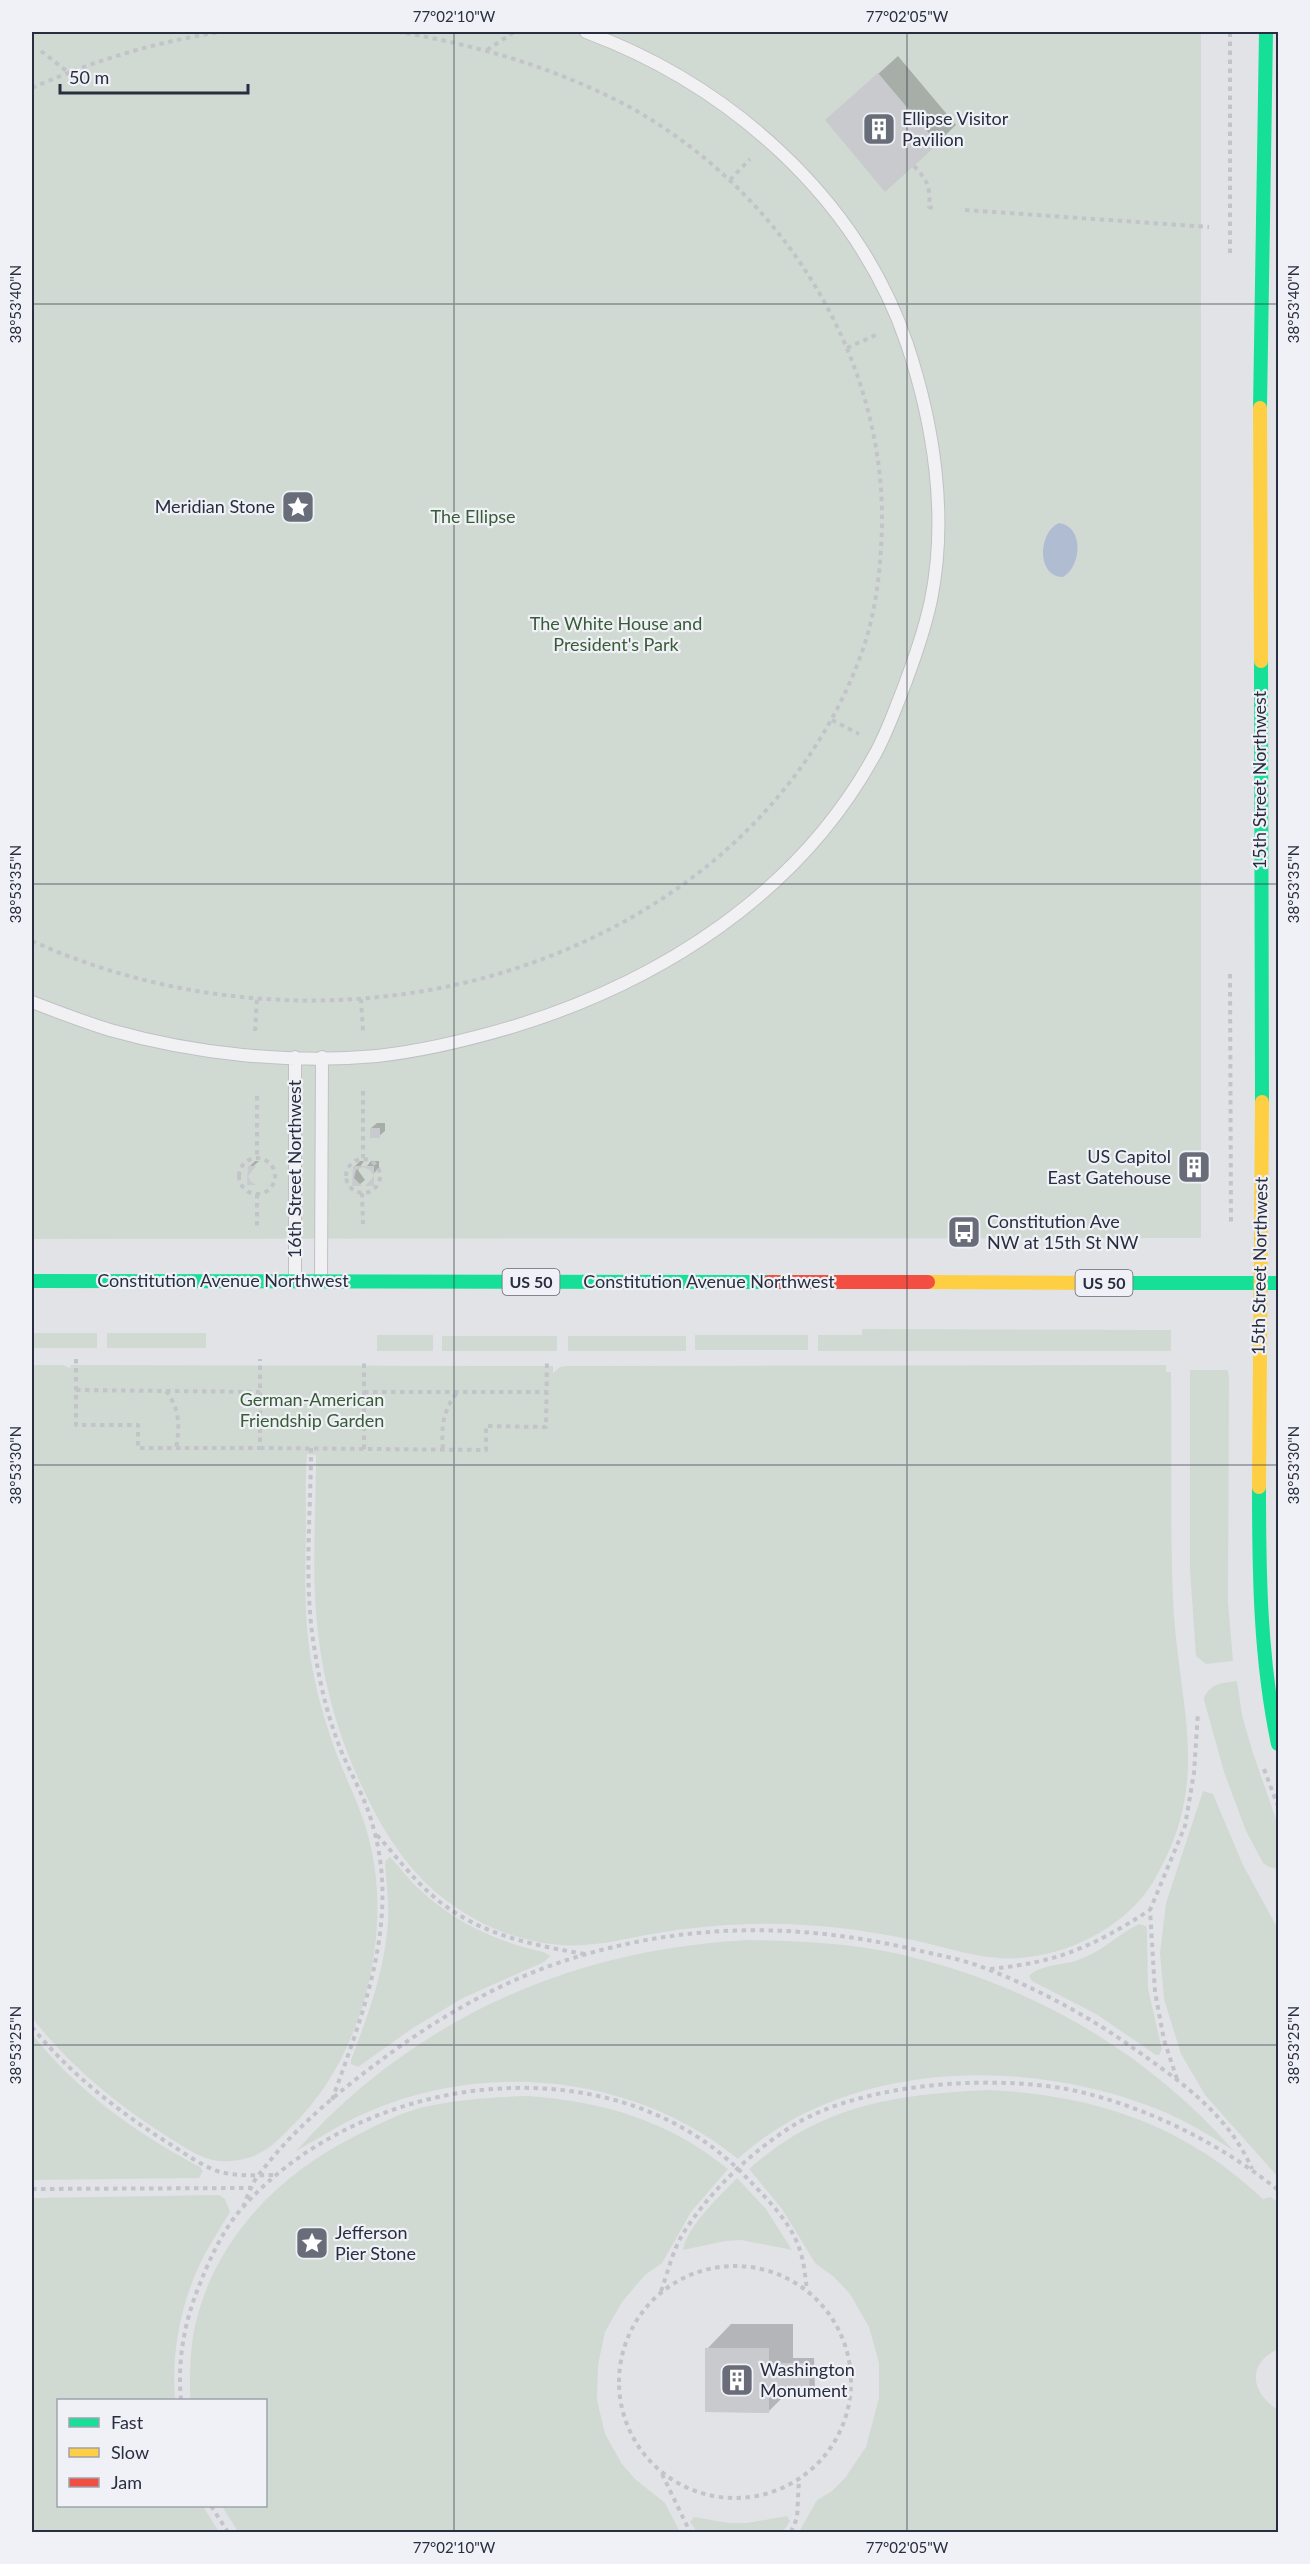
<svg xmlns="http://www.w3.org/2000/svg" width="1310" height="2564" viewBox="0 0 1310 2564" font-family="Lato,sans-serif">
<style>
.green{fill:#d1dad2}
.water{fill:#b0bcd2}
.shadow{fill:#0003}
.building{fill:#c8cace}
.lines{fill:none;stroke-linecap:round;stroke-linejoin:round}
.lane-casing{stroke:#c0c1c5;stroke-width:14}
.path{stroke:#c3c4ca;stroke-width:4;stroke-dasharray:4.5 4.5;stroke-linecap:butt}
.lane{stroke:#f1f1f3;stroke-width:12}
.fast{stroke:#16e098;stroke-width:14}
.slow{stroke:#ffcf43;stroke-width:14}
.jam{stroke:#f24e42;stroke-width:14}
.ticks{fill:none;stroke:#282e40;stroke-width:1.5;stroke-opacity:0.45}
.labels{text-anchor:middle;stroke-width:4.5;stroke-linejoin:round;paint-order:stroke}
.shield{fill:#eff1f6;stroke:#646877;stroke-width:1.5}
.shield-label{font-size:16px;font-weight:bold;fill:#282e40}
.poi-label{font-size:18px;fill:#282e40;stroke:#eff1f6;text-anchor:start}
.park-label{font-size:18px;fill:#385c36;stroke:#eff1f6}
.street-label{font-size:18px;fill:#282e40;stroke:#eff1f6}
.neatline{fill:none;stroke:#282e40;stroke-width:2}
.ticks-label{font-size:15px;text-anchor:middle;fill:#282e40}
</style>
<rect width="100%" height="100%" fill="#e2e3e7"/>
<!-- green -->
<path class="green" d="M32 32H1201V1238L32 1239Z
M862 1329 1171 1330V1351H818V1335H862Z
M32 1333H97V1348H32Z
M107 1333H206V1348H107Z
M377 1335H433V1351H377Z
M695 1335H808V1350H695Z
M442 1336H557V1351H442Z
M568 1336H686V1351H568Z
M32 1365H63L70 1368 71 1365 541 1366H553V1373L560 1367 567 1366 1166 1365V1372H1171C1172 1448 1170 1525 1173 1600 1178 1707 1214 1780 1153 1882 1128 1924 1076 1951 1029 1957 991 1963 953 1949 917 1941 880 1933 842 1927 804 1925 758 1922 710 1925 664 1932 630 1937 595 1948 560 1945 520 1942 478 1925 447 1901 414 1877 389 1841 371 1805 340 1745 321 1680 316 1613 312 1560 316 1507 316 1455L307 1454C305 1480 306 1506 306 1532 305 1576 304 1622 312 1666 318 1699 328 1733 341 1765 352 1792 365 1818 371 1847 392 1941 361 2061 290 2128 280 2138 271 2148 258 2154 247 2160 230 2162 218 2161 201 2159 186 2148 171 2139 118 2106 71 2067 32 2018Z
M1190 1370H1228L1229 1379 1228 1602 1233 1661 1206 1664 1196 1656 1190 1570Z
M1237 1681 1242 1715 1252 1750 1278 1825V1869L1269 1867 1263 1863 1246 1831 1224 1772 1204 1700V1697C1212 1683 1222 1683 1237 1681Z
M1203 1791 1213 1794 1243 1865 1278 1929V2177L1205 2095 1181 2054 1164 1999 1160 1953 1166 1903Z
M390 1857C400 1867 408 1879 418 1888 454 1922 496 1942 544 1952L550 1956 544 1962 463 1998 413 2028 358 2067 351 2064V2060C368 2015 385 1970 388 1921 389 1901 386 1881 385 1861Z
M1139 1924 1146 1926 1147 1930 1148 1989 1162 2049 1159 2055H1156L1096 2014 1032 1981 1029 1976C1038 1965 1065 1965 1078 1960 1102 1952 1118 1934 1139 1924Z
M749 1940C799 1941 850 1943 899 1954 1028 1983 1147 2051 1234 2151 1211 2136 1188 2122 1162 2111 1031 2056 846 2059 738 2159 637 2076 488 2059 368 2112 343 2122 320 2138 296 2151 415 2018 572 1949 749 1940Z
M32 2034C76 2090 137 2134 200 2167L203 2171 199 2178 32 2180Z
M985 2090C1093 2094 1184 2124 1263 2199L1270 2197 1278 2202V2349C1246 2364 1251 2393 1278 2410V2532H799L817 2500 832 2491 845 2478 866 2447 879 2398V2363L869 2327 850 2294 834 2277 815 2263 782 2209 749 2169C822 2105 892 2095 985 2090Z
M528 2096C605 2102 667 2120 728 2169L691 2212 662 2263 645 2275 622 2302 605 2332 598 2365 597 2400 605 2434 622 2464 635 2479 665 2503 680 2532H238L222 2506H266V2400H190V2394C190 2371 190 2348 195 2326 215 2238 279 2174 357 2135 379 2124 400 2113 424 2107 459 2099 493 2097 528 2096Z
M737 2178 766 2209 792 2250 741 2240 725 2241 683 2250C687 2226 720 2196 737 2178Z
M219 2195 225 2199 230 2212C222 2225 214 2238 206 2252 182 2297 171 2349 175 2400H58V2506H203L219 2532H32V2198Z
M787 2516 790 2521 783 2532H697L690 2522 694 2517 729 2523H747Z"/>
<!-- water -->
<path class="water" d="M1059 523C1084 526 1082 566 1063 577 1036 577 1038 532 1059 523Z"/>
<!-- shadow -->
<path class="shadow" d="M898 56 956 125 937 143 827 120Z
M377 1123H385V1131L379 1136 371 1128Z
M1192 1153H1208V1169L1202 1175 1186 1159Z
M255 1161H259L249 1170V1167Z
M360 1161H364L358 1170 365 1180 359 1185H354V1167Z
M371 1161H379V1168L374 1173 367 1166Z
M731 2324H793V2358H814L815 2390 809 2396H784L769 2411 707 2349Z"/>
<!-- building -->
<path class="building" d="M878 73 938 144 885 192 825 120Z
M370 1128H380V1138H370Z
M1184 1158H1203V1176H1185Z
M248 1166H256L248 1176 250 1181 256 1185H247Z
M353 1166H374V1186H365L374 1176 370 1170 363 1167 356 1170 354 1178 362 1186H352Z
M705 2348H769V2363H809L810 2398H769V2413L705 2412Z"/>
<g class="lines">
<!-- lane casing -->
<g class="lane-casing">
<path id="lane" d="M32 1002C58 1012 84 1022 110 1030 195 1054 289 1064 377 1056 423 1051 468 1040 512 1027 660 982 798 894 874 756 885 737 892 717 900 697 912 666 924 633 931 600 948 516 934 425 907 344 857 197 729 85 586 32
M321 1280 322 1057
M295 1281V1057"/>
</g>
<!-- path -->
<path class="path" d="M487 50 514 32
M41 51 68 72
M32 88C93 61 154 42 221 32
M914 166C927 179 931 188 929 207L935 209
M730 180 750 159
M965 210 1209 227
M1230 253V32
M847 348 878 334
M832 720 859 734
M32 941C249 1039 517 1017 706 867 777 810 833 735 863 649 874 617 879 582 881 548 894 365 783 188 622 103 552 67 477 45 399 32
M1230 974 1231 1225
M361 999 363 1031
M255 1031 257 998
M363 1091V1158
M257 1096V1158
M239 1176a18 18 0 1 1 36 0a18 18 0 1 1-36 0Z
M346 1176a17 17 0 1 1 34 0a17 17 0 1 1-34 0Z
M362 1193 363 1224
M257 1194V1226
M76 1359V1425H138V1448H260V1359
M76 1390 260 1392
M166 1391C180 1409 180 1427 176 1448
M364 1392H547
M260 1448 486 1450V1426L546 1427 547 1359
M311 1448C311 1515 303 1586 315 1652 320 1685 328 1717 340 1748 350 1773 365 1797 372 1823 401 1918 364 2011 332 2100
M364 1449V1359
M443 1449C441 1427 443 1409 458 1392
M1264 1769 1278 1806
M377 1835C396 1856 413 1879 434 1897 477 1934 531 1945 585 1954
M990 1969C1059 1962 1092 1947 1150 1910
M32 2027C71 2075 120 2113 173 2146 187 2155 201 2165 217 2171 236 2177 257 2175 277 2175
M1177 2079 1164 2040 1155 1992 1150 1910 1185 1826 1194 1773 1198 1712
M32 2189 251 2188
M243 2207C247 2198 250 2188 255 2180 288 2134 335 2094 380 2061 434 2020 501 1981 567 1960 682 1923 795 1922 912 1949 937 1955 963 1959 987 1969 1034 1987 1092 2018 1133 2048 1179 2080 1229 2115 1252 2169
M619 2382a116 116 0 1 1 232 0a116 116 0 1 1-232 0Z
M661 2291C668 2272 673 2249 684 2232 711 2190 752 2151 794 2125 865 2081 1006 2073 1085 2093 1155 2111 1222 2145 1278 2190
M181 2400C177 2359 185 2319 201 2281 211 2256 225 2226 244 2206 365 2071 614 2039 746 2177 765 2197 788 2219 798 2245 804 2259 805 2275 807 2290
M662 2474 690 2532
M211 2506 228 2532
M791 2532 797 2518 799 2479"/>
<!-- lane -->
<use href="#lane" class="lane"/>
<!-- fast -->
<path class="fast" d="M1260 408 1266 32
M1261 661 1262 1102
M32 1281 769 1282
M1111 1283H1278
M1259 1487C1259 1574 1260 1659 1278 1744"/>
<!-- slow -->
<path class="slow" d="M1260 408 1261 661
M928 1282 1111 1283
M1259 1487 1262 1102"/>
<!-- jam -->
<path class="jam" d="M769 1282H928"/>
</g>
<!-- ticks -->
<path class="ticks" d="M454 32V2532M907 32V2532M32 304H1278M32 884H1278M32 1465H1278M32 2045H1278"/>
<!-- icons -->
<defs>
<g id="building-square" transform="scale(1.725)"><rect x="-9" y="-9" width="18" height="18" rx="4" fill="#696d7a" stroke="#eff1f6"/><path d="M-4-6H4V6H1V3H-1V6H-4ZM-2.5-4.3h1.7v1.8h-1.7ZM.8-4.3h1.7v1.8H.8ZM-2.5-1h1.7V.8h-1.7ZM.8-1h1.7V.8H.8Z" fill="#fff"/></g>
<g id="sight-square" transform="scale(1.725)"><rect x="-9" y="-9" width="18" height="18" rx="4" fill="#696d7a" stroke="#eff1f6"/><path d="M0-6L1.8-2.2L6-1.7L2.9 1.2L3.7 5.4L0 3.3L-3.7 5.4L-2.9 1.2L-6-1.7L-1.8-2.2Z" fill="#fff"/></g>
<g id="bus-square" transform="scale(1.725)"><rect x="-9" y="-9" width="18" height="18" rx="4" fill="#696d7a" stroke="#eff1f6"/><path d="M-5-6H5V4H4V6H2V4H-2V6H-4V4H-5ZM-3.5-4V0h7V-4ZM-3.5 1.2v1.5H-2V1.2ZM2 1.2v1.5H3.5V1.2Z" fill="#fff"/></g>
</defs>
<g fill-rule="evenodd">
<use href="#building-square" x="879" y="129"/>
<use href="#sight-square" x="298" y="507"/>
<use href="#building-square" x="1194" y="1167"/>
<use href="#bus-square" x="964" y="1232"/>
<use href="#sight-square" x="312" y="2243"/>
<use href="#building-square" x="737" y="2380"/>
</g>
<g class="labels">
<!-- shield labels -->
<g class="shield">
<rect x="502.5" y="1269" width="57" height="26" rx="4.5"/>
<rect x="1075.5" y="1270" width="57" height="26" rx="4.5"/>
</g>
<g class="shield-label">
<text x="531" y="1288">US 50</text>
<text x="1104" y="1289">US 50</text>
</g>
<!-- poi labels -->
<g class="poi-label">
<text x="902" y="125">Ellipse Visitor<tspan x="902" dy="21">Pavilion</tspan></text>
<text x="275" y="513" text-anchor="end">Meridian Stone</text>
<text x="1171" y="1163" text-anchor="end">US Capitol<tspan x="1171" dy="21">East Gatehouse</tspan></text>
<text x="987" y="1228">Constitution Ave<tspan x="987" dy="21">NW at 15th St NW</tspan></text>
<text x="335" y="2239">Jefferson<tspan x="335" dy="21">Pier Stone</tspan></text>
<text x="760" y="2376">Washington<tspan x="760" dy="21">Monument</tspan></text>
</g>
<!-- park labels -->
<g class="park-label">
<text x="473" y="523">The Ellipse</text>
<text x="616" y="630">The White House and<tspan x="616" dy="21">President's Park</tspan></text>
<text x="312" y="1406">German-American<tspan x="312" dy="21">Friendship Garden</tspan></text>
</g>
<!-- street labels -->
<g class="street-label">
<text transform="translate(1260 780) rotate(-90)" y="6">15th Street Northwest</text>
<text transform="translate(295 1169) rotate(-90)" y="6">16th Street Northwest</text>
<text transform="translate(1260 1266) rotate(-89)" y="6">15th Street Northwest</text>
<text x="223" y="1287">Constitution Avenue Northwest</text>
<text x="709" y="1288">Constitution Avenue Northwest</text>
</g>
</g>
<!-- border -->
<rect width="1310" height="2564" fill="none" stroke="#eff1f6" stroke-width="66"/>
<!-- legend -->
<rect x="57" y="2399" width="210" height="108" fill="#eff1f6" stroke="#9fa3ad" stroke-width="1.5"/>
<rect x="69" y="2418" width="30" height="9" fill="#16e098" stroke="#9fa3ad" stroke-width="1.5"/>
<text x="111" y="2429" font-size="18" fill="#282e40">Fast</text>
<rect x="69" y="2448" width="30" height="9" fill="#ffcf43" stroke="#9fa3ad" stroke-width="1.5"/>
<text x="111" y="2459" font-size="18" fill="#282e40">Slow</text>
<rect x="69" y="2478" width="30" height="9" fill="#f24e42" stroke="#9fa3ad" stroke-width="1.5"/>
<text x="111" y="2489" font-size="18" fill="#282e40">Jam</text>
<!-- scale -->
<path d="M60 84v9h188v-9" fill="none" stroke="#282e40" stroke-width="3"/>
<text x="69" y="84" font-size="18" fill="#282e40" stroke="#eff1f6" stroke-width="4.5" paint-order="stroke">50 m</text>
<rect x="33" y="33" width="1244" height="2498" class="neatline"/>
<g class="ticks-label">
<text x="454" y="22">77°02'10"W</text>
<text x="907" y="22">77°02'05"W</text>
<text transform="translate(16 304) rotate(-90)" y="5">38°53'40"N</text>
<text transform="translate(1294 304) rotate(-90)" y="5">38°53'40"N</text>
<text transform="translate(16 884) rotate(-90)" y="5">38°53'35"N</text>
<text transform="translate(1294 884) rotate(-90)" y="5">38°53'35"N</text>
<text transform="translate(16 1465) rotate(-90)" y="5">38°53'30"N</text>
<text transform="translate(1294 1465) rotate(-90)" y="5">38°53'30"N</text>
<text transform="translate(16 2045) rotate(-90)" y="5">38°53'25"N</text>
<text transform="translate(1294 2045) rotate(-90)" y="5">38°53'25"N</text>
<text x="454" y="2553">77°02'10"W</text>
<text x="907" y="2553">77°02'05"W</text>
</g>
</svg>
